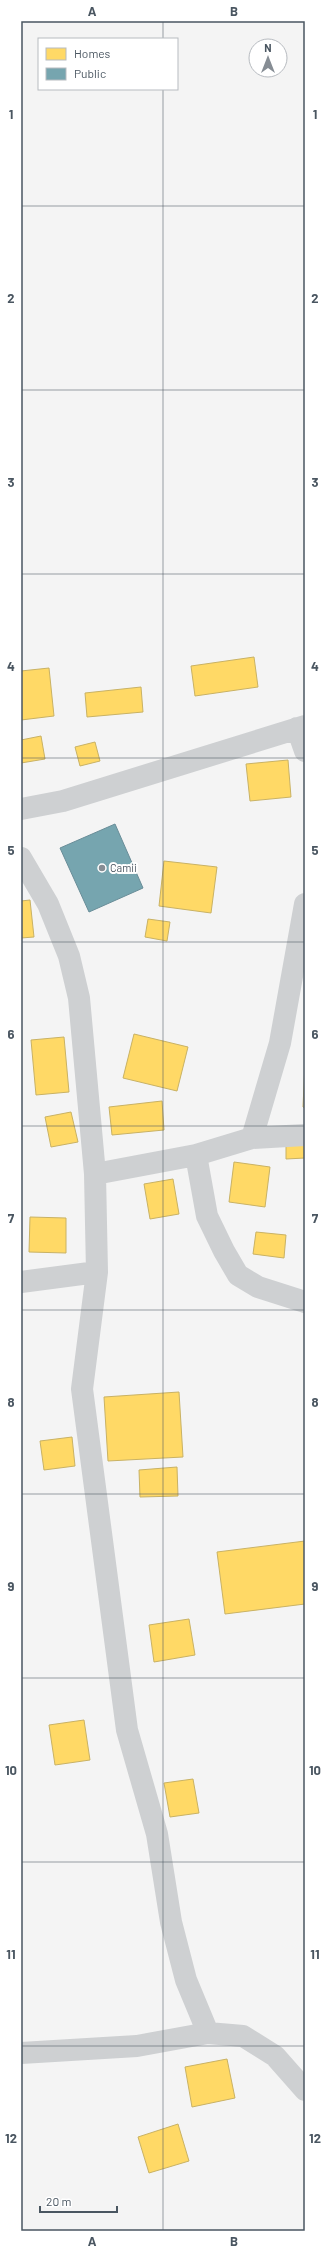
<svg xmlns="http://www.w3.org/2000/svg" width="326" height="2252" viewBox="0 0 326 2252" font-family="Barlow,sans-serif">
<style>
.homes{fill:#ffd966;stroke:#c9b264}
.public{fill:#76a5af;stroke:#698d98}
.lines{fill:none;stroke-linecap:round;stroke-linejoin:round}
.minor{stroke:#ced0d2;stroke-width:22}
.grid{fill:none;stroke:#4a5661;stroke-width:1;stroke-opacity:0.55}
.poi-dot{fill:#868d94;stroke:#fff;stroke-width:1.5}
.labels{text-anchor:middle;stroke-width:4;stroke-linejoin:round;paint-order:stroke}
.poi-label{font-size:11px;fill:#4a5661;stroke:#fff;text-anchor:start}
.neatline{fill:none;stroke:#4a5661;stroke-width:1.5}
.grid-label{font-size:13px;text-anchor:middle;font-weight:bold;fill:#4a5661}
</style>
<rect width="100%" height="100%" fill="#f4f4f4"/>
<!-- homes -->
<path class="homes" d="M254 657 258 687 195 696 191 666Z
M49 668 54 716 21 720V671Z
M141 687 143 712 87 717 85 693Z
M41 736 45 759 21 763V740Z
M95 742 100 761 80 766 75 747Z
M288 760 291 797 250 801 246 764Z
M164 861 217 867 211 913 159 906Z
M30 900 34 937 21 938V901Z
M148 919 170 922 167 941 145 937Z
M134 1034 188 1047 177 1091 123 1078Z
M64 1037 69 1092 36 1095 31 1040Z
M305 1063V1108L303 1107Z
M162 1101 164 1130 112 1135 109 1107Z
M71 1112 78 1142 51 1147 45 1117Z
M305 1143V1158L286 1159V1144Z
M234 1162 270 1167 265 1207 229 1202Z
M173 1179 179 1214 150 1219 144 1184Z
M30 1217 66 1218V1253L29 1252Z
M256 1232 286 1235 284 1258 253 1254Z
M179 1392 183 1457 108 1461 104 1397Z
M72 1437 75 1466 44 1470 40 1441Z
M177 1467 178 1496 140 1497 139 1470Z
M305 1541V1604L225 1614 217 1552Z
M189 1619 195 1655 154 1662 149 1625Z
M84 1720 90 1760 55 1765 49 1725Z
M193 1779 199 1813 170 1817 164 1783Z
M227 2059 235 2098 192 2107 185 2067Z
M178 2124 189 2161 149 2173 138 2137Z"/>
<!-- public -->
<path class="public" d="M115 824 143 888 89 912 60 848Z"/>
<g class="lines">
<!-- minor -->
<path class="minor" d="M297 728 305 751
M21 809 63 801 305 726
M21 858 48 904 69 956 79 998 95 1174 97 1272 82 1389 127 1730 157 1834 171 1922 186 1980 208 2033 243 2036 275 2056 305 2090
M252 1138 305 1135
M196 1155 207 1216 224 1251 238 1275 258 1287 305 1302
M95 1174 196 1155 252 1138 280 1043 305 904
M21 1282 97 1272
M21 2053 137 2046 208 2033"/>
</g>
<!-- grid -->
<path class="grid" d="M163 21V39M163 89V2231M21 206H305M21 390H305M21 574H305M21 758H305M21 942H305M21 1126H305M21 1310H305M21 1494H305M21 1678H305M21 1862H305M21 2046H305"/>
<!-- markers -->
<circle class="poi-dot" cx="102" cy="868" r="4"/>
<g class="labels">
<!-- poi labels -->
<g class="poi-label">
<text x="110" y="872">Camii</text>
</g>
</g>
<!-- border -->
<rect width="326" height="2252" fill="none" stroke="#ffffff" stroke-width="44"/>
<!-- legend -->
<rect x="38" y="38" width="140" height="52" fill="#ffffff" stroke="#b7bbc0"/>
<rect x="46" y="48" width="20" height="12" fill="#ffd966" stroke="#b7bbc0"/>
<text x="74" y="58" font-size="12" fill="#4a5661">Homes</text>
<rect x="46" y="68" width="20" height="12" fill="#76a5af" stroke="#b7bbc0"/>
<text x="74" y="78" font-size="12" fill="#4a5661">Public</text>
<!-- north arrow -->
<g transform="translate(268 58)"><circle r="19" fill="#ffffff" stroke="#b7bbc0"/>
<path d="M0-3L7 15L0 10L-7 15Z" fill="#868d94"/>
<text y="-6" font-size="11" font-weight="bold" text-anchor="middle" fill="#4a5661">N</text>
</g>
<!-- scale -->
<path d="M40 2206v6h77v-6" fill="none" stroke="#4a5661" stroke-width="2"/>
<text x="46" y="2206" font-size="12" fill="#4a5661" stroke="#ffffff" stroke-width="3" paint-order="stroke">20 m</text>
<rect x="22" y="22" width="282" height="2208" class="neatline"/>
<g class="grid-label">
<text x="92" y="16">A</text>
<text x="234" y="16">B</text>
<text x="11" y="119">1</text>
<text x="315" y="119">1</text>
<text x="11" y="303">2</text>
<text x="315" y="303">2</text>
<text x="11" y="487">3</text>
<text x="315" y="487">3</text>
<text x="11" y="671">4</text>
<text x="315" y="671">4</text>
<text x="11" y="855">5</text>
<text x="315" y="855">5</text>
<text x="11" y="1039">6</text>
<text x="315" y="1039">6</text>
<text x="11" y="1223">7</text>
<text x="315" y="1223">7</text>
<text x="11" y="1407">8</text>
<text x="315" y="1407">8</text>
<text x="11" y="1591">9</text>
<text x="315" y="1591">9</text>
<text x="11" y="1775">10</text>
<text x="315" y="1775">10</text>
<text x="11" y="1959">11</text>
<text x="315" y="1959">11</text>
<text x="11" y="2143">12</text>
<text x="315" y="2143">12</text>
<text x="92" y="2246">A</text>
<text x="234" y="2246">B</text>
</g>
</svg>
